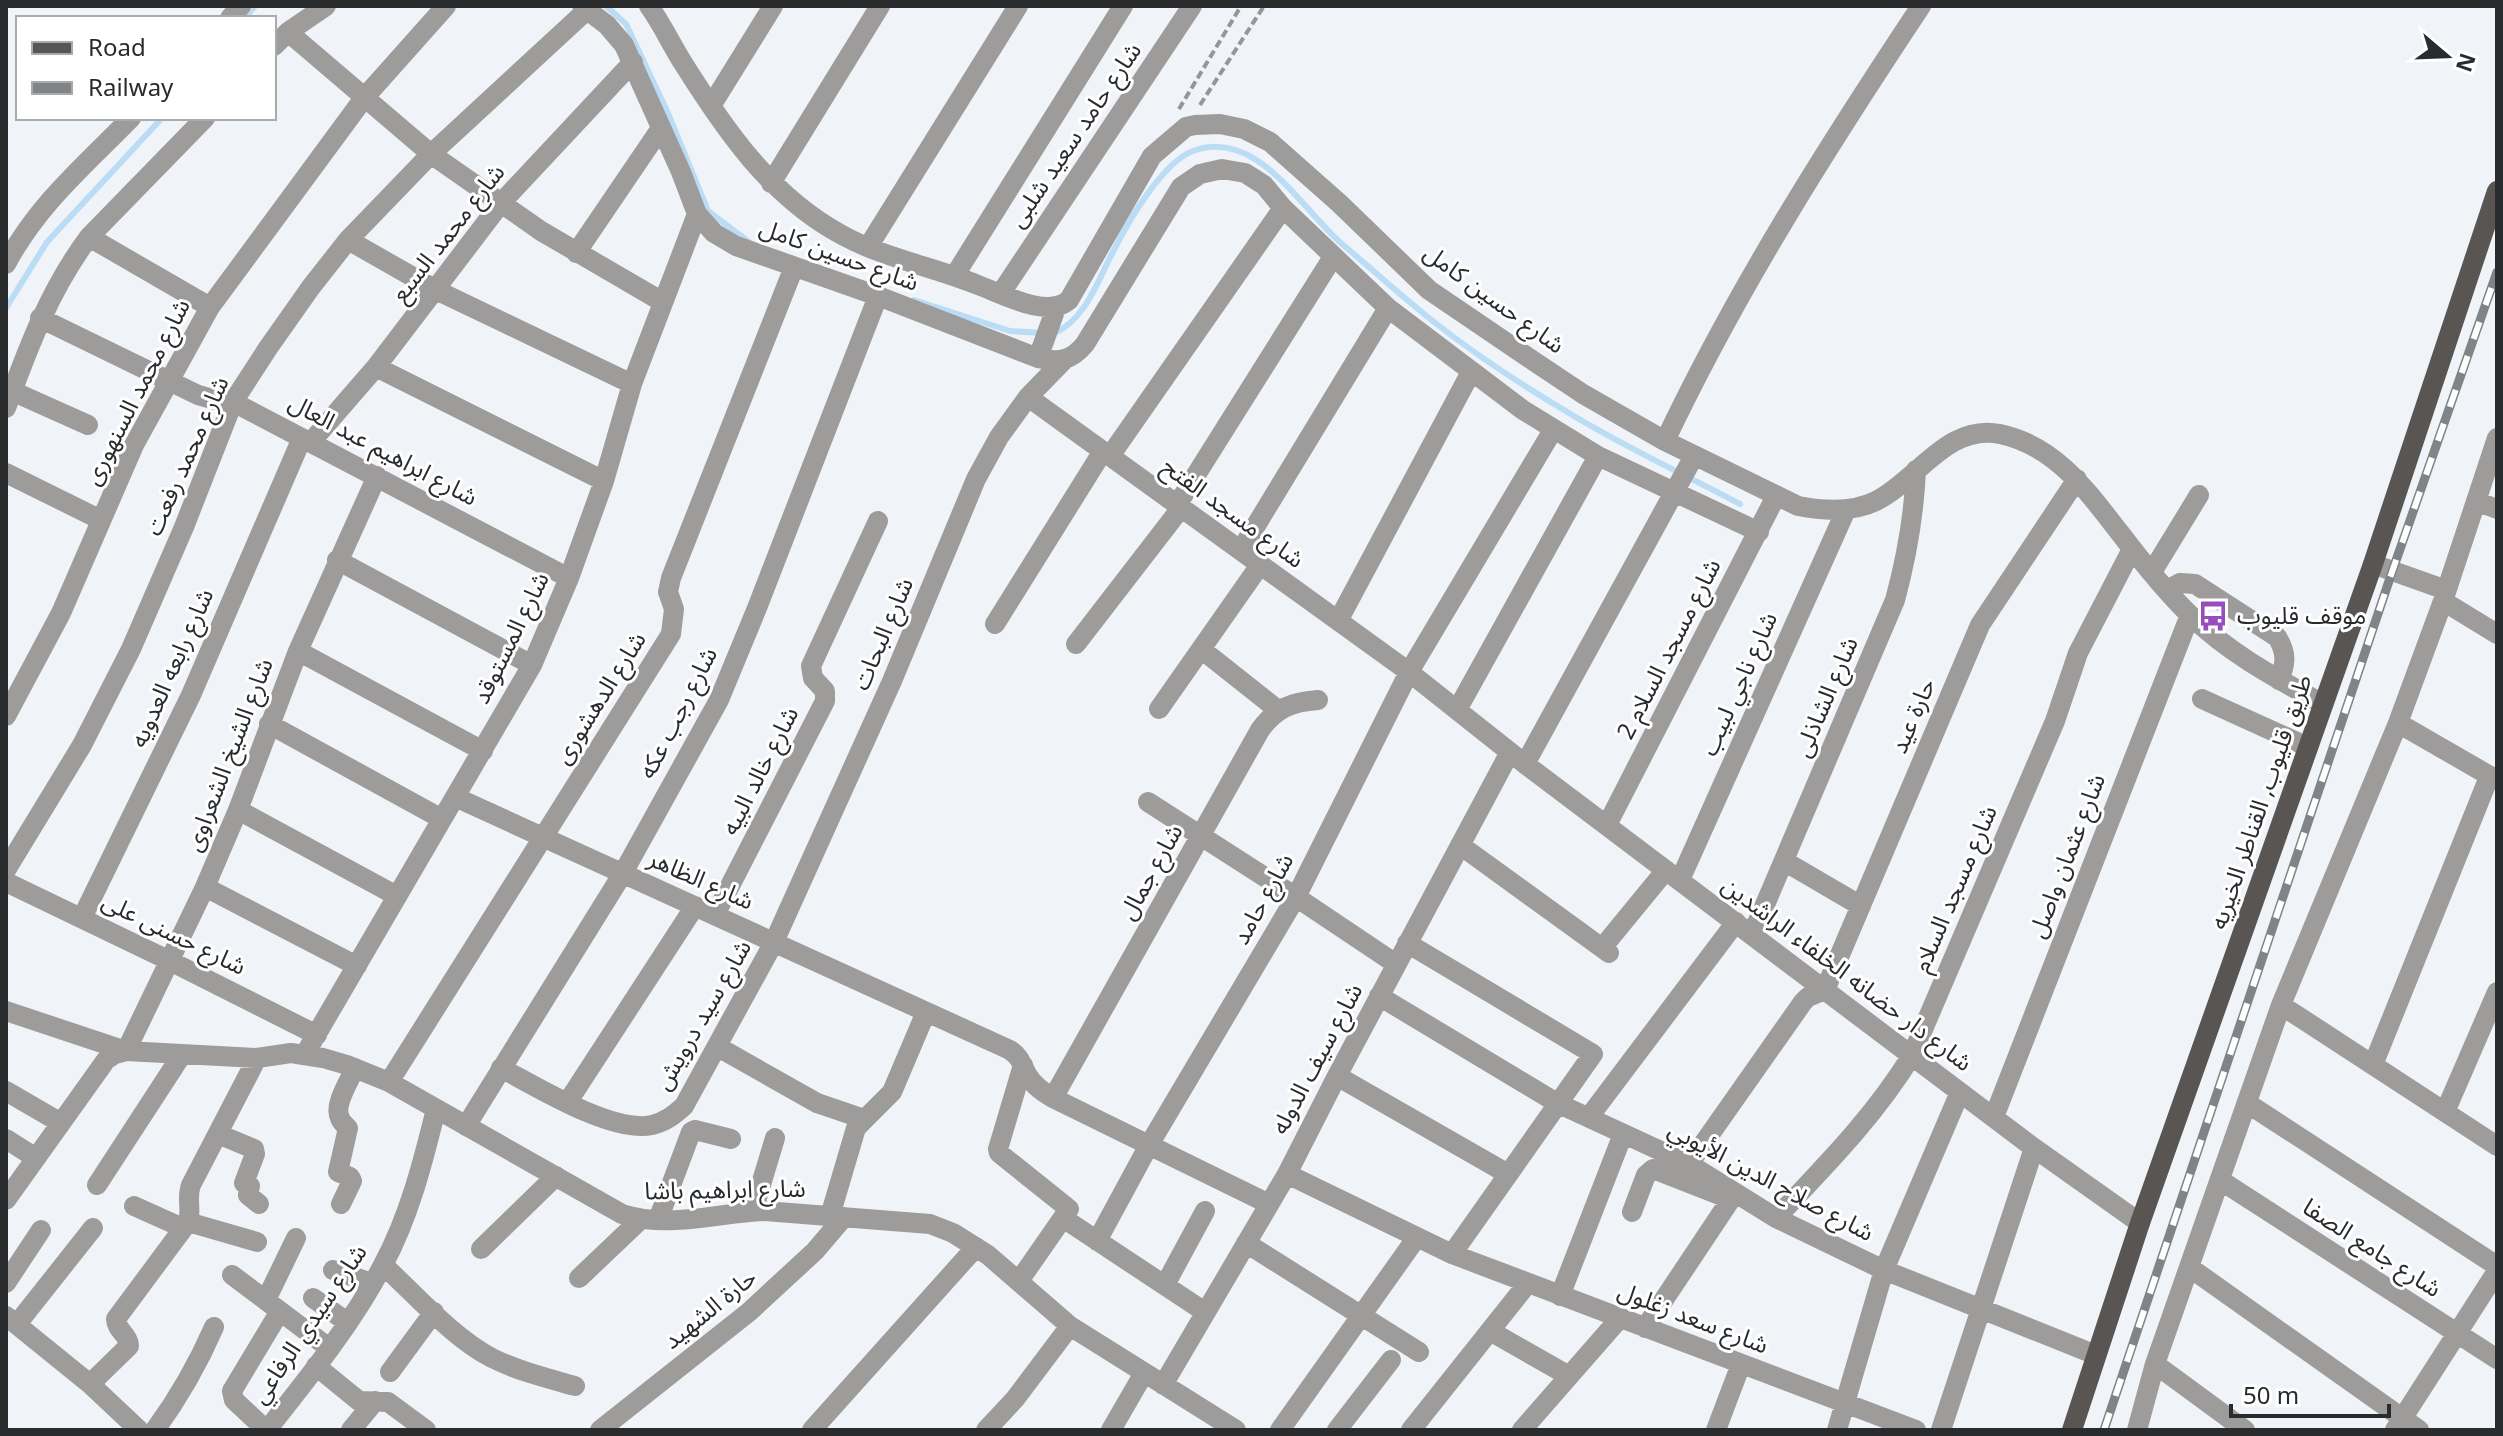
<svg xmlns="http://www.w3.org/2000/svg" width="2503" height="1436" viewBox="0 0 2503 1436" font-family="Georgia,'Noto Sans Arabic',serif">
<style>
.lines{fill:none;stroke-linecap:round;stroke-linejoin:round}
.stream{stroke:#bbdcf5;stroke-width:6}
.path{stroke:#94979a;stroke-width:4;stroke-dasharray:8 4;stroke-linecap:butt}
.minor{stroke:#9e9c9b;stroke-width:20}
.major{stroke:#595553;stroke-width:20}
.rail-casing{stroke:#818487;stroke-width:9}
.rail{stroke:#fff;stroke-width:6;stroke-dasharray:18;stroke-linecap:butt}
.labels{text-anchor:middle;stroke-width:6;stroke-linejoin:round;paint-order:stroke}
.street-label{font-size:24px;fill:#292b2c;stroke:#fff}
.poi-label{font-size:24px;fill:#292b2c;stroke:#fff;text-anchor:start}
</style>
<rect width="100%" height="100%" fill="#f0f4f9"/>
<g class="lines">
<!-- stream -->
<path class="stream" d="M606 6 626 24 667 111 708 211 749 242
M245 18 255 6
M914 300 1010 331 1042 333
M6 308 47 242 162 118
M1053 334C1087 319 1098 279 1115 248 1129 220 1163 162 1193 151 1257 127 1301 209 1342 244 1373 270 1402 297 1434 322 1475 354 1520 384 1564 410 1620 445 1682 473 1740 504"/>
<!-- path -->
<path class="path" d="M1200 105 1264 6
M1179 109 1241 6"/>
<!-- minor -->
<path class="minor" d="M582 6 607 25 624 45 681 172 697 214 714 233 736 246 878 296 1038 358C1059 363 1071 361 1085 344L1181 187 1200 174 1222 169 1245 173 1264 185 1283 208 1388 308 1523 410 1598 456 1759 532
M649 6C662 24 671 44 683 63 725 130 771 197 842 235 884 258 934 267 978 285 1002 294 1048 319 1069 300L1152 156 1186 127 1195 125 1220 124 1244 129 1270 142 1339 203 1429 290 1535 362 1583 394 1665 441 1798 506C1824 511 1852 513 1876 501 1917 481 1947 423 2000 434 2056 446 2087 491 2120 533 2142 562 2165 591 2191 616 2230 654 2276 678 2323 704
M230 18 241 6
M288 32 431 154 541 231 661 301
M274 46 288 32 326 6
M711 106 773 6
M771 183 880 6
M89 237 210 307
M348 240 436 290 632 384
M868 247 1018 6
M576 253 661 128
M6 264C38 204 84 166 131 118
M955 275 1123 6
M1001 293 1192 6
M40 318 198 395 216 400 233 402 569 578
M1038 358 1056 308
M376 367 604 481
M12 391 88 425
M1028 397 1409 672 1525 764 2034 1148 2140 1223
M6 408C28 348 50 289 89 237L205 118
M1665 441C1737 289 1828 146 1921 6
M311 442 376 367 501 203 633 62
M1110 456 1283 208
M6 473 101 520
M2476 501 2497 509
M1177 505 1333 257
M1241 550 1388 308
M337 560 532 665
M2373 564 2446 590
M2152 572 2199 495
M2167 590 2180 583 2195 584 2277 637C2287 653 2286 664 2279 680
M2443 601 2497 634
M1338 621 1471 372
M995 624 1103 451
M1076 644 1181 508
M1201 649 1278 710
M298 651 483 751
M2202 699 2308 747
M1159 709 1260 565
M1457 710 1598 456
M6 716 61 613 134 445 210 307 364 98 446 6
M2398 723 2497 780
M269 724 442 819
M1525 764 1694 456
M455 797 1010 1050C1021 1057 1022 1066 1028 1076 1034 1086 1043 1092 1053 1098L1269 1204
M1148 802 1296 897 1396 964
M238 810 397 896
M1607 825 1776 496
M1460 845 1609 953
M1784 861 1861 906
M6 870 82 745 131 649 184 527 233 402 268 348 311 287 348 240 431 154 587 10
M1680 880 1846 510
M6 882 168 960 317 1035
M205 887 357 966
M715 915 825 701V691L813 678 811 666 878 521
M82 918 191 695 302 438
M1752 935 1895 600C1907 556 1914 515 1916 470
M1407 943 1593 1054 1452 1254
M1602 948 1666 870
M1379 996 1557 1103 1689 1164 1776 1218 1884 1270 2096 1355
M2281 1005 2497 1146
M6 1011 126 1051 257 1058 291 1053 323 1058 347 1065 389 1082 622 1214C670 1229 716 1213 765 1211L930 1224 953 1233 988 1255 1070 1326 1236 1430
M718 1047 817 1103 864 1119
M305 1054 532 665 569 578 604 481 632 384 697 214
M2373 1065 2489 777
M501 1068C537 1087 613 1134 652 1125 665 1122 674 1115 684 1106L774 942 892 681 976 479 999 437 1028 397 1063 361
M1337 1076 1508 1174
M389 1082 671 634 674 609 668 592 671 578 794 267
M6 1091 61 1123
M1053 1098 1260 730C1276 708 1291 702 1318 700
M567 1103 695 906
M2247 1103 2497 1266
M2445 1112 2497 992
M1589 1117 1736 922
M1994 1117 2190 615
M466 1126 623 873 719 700 757 608 878 296
M218 1134 254 1149 255 1154 244 1183 250 1186 248 1195 259 1204
M6 1139 36 1158
M1689 1164 1803 1002 1808 997 1825 990 1980 625 2077 479
M1287 1174 1452 1254 1916 1430
M2220 1180 2497 1359
M97 1185 181 1056
M6 1200 106 1060 115 1054 126 1051 205 887 238 810 298 651 377 476
M341 1204 352 1181 350 1177 338 1172 348 1128C345 1125 341 1122 340 1118 333 1105 350 1080 355 1068
M134 1206 183 1228
M753 1211 775 1138
M1632 1212 1646 1175 1653 1169 1722 1196
M830 1216 856 1128 892 1092 926 1012
M1063 1218 1205 1312
M1776 1218C1825 1166 1874 1117 1912 1055L2055 721 2078 653 2132 549
M658 1220 691 1132 695 1130 731 1139
M188 1222 257 1242
M1097 1241 1149 1145 1296 897 1409 672 1553 430
M1246 1243 1419 1352
M481 1249 556 1176
M383 1265C416 1295 452 1337 492 1358 518 1371 547 1378 575 1386
M2189 1267 2419 1430
M333 1270 372 1283
M232 1275 329 1348
M579 1278 640 1220
M1019 1281 1069 1209 999 1153 998 1149 1023 1065
M6 1283 41 1230
M1165 1285 1205 1211
M1560 1296 1623 1134
M313 1298 347 1322
M266 1300 296 1238
M6 1316 90 1384 139 1430
M17 1324 93 1228
M1645 1328 1735 1193
M1490 1331 1569 1376
M2155 1364 2245 1430
M316 1366 359 1401 388 1402 426 1430
M390 1372 434 1312
M90 1384 129 1346C129 1335 116 1330 116 1319L188 1222C192 1209 186 1198 191 1185L257 1058
M1163 1385 1287 1174 1337 1076 1510 752
M155 1430C179 1397 198 1364 214 1327
M266 1430 234 1400 232 1391 280 1311
M267 1430C308 1378 352 1324 383 1265 409 1217 423 1162 436 1109
M351 1430 375 1401
M600 1430 749 1312 815 1251 844 1217
M812 1430 976 1247
M986 1430 1015 1399 1070 1326
M1111 1430 1144 1373
M1280 1430 1417 1237
M1337 1430 1391 1360
M1411 1430 1528 1283
M1522 1430 1620 1318
M1716 1430 1741 1364
M1837 1430 1884 1270 1960 1092
M1941 1430 2034 1148
M2137 1430 2155 1364 2281 1005 2398 723 2443 601 2497 438
M2395 1430 2497 1271"/>
<!-- major -->
<path class="major" d="M2072 1430 2140 1223 2373 564 2497 191"/>
<!-- rail casing -->
<g class="rail-casing">
<path id="rail" d="M2104 1430 2392 572 2497 272"/>
</g>
<!-- rail -->
<use href="#rail" class="rail"/>
</g>
<!-- icons -->
<defs>
<g id="bus-bare" transform="scale(2.4)"><path d="M-5-6H5V4H4V6H2V4H-2V6H-4V4H-5ZM-3.5-4V0h7V-4ZM-3.5 1.2v1.5H-2V1.2ZM2 1.2v1.5H3.5V1.2Z" fill="#984dbf" stroke="#fff" stroke-width="2.5" paint-order="stroke"/></g>
</defs>
<g fill-rule="evenodd">
<use href="#bus-bare" x="2213" y="616"/>
</g>
<g class="labels">
<!-- street labels -->
<g class="street-label">
<text transform="translate(1075 135) rotate(-56)" y="8">شارع حامد سعيد شلبى</text>
<text transform="translate(448 233) rotate(-52)" y="8">شارع محمد السبع</text>
<text transform="translate(839 255) rotate(20)" y="8">شارع حسين كامل</text>
<text transform="translate(1494 299) rotate(36)" y="8">شارع حسين كامل</text>
<text transform="translate(137 392) rotate(-63)" y="8">شارع محمد السنهورى</text>
<text transform="translate(383 450) rotate(28)" y="8">شارع ابراهيم عبد العال</text>
<text transform="translate(187 456) rotate(-66)" y="8">شارع محمد رفعت</text>
<text transform="translate(1233 513) rotate(36)" y="8">شارع مسجد الفتح</text>
<text transform="translate(883 634) rotate(-67)" y="8">شارع البحات</text>
<text transform="translate(511 638) rotate(-64)" y="8">شارع المستوقد</text>
<text transform="translate(1669 649) rotate(-63)" y="8">شارع مسجد السلام 2</text>
<text transform="translate(172 668) rotate(-66)" y="8">شارع رابعه العدويه</text>
<text transform="translate(1739 684) rotate(-66)" y="8">شارع ناجي لبيب</text>
<text transform="translate(1826 697) rotate(-67)" y="8">شارع الشاذلى</text>
<text transform="translate(600 698) rotate(-58)" y="8">شارع الدهشورى</text>
<text transform="translate(678 713) rotate(-63)" y="8">شارع رجب عكه</text>
<text transform="translate(1913 716) rotate(-67)" y="8">حارة عيد</text>
<text transform="translate(229 755) rotate(-69)" y="8">شارع الشيخ الشعراوى</text>
<text transform="translate(760 771) rotate(-63)" y="8">شارع خالد البيه</text>
<text transform="translate(2261 802) rotate(-71)" y="8">طريق قليوب, القناطر الخيريه</text>
<text transform="translate(2067 856) rotate(-69)" y="8">شارع عثمان واصل</text>
<text transform="translate(1151 872) rotate(-61)" y="8">شارع جمال</text>
<text transform="translate(701 880) rotate(24)" y="8">شارع الظاهر</text>
<text transform="translate(1955 889) rotate(-67)" y="8">شارع مسجد السلام</text>
<text transform="translate(1263 899) rotate(-61)" y="8">شارع حامد</text>
<text transform="translate(174 934) rotate(26)" y="8">شارع حسنى على</text>
<text transform="translate(1847 974) rotate(37)" y="8">شارع دار حضانه الخلفاء الراشدين</text>
<text transform="translate(703 1015) rotate(-60)" y="8">شارع سيد درويش</text>
<text transform="translate(1317 1059) rotate(-62)" y="8">شارع سيف الدوله</text>
<text transform="translate(1771 1181) rotate(28)" y="8">شارع صلاح الدين الأيوبي</text>
<text transform="translate(725 1190) rotate(-1)" y="8">شارع ابراهيم باشا</text>
<text transform="translate(2372 1248) rotate(33)" y="8">شارع جامع الصفا</text>
<text transform="translate(710 1309) rotate(-39)" y="8">حارة الشهيد</text>
<text transform="translate(1693 1318) rotate(21)" y="8">شارع سعد زغلول</text>
<text transform="translate(309 1324) rotate(-56)" y="8">شارع سيدي الرفاعي</text>
</g>
<!-- poi labels -->
<g class="poi-label">
<text x="2237" y="624">موقف قليوب</text>
</g>
</g>
<!-- border -->
<rect width="2503" height="1436" fill="none" stroke="#292b2c" stroke-width="16"/>
<!-- legend -->
<rect x="16" y="16" width="260" height="104" fill="#ffffff" stroke="#a9aaab" stroke-width="2"/>
<rect x="32" y="42" width="40" height="12" fill="#595553" stroke="#a9aaab" stroke-width="2"/>
<text x="88" y="56" font-size="24" fill="#292b2c">Road</text>
<rect x="32" y="82" width="40" height="12" fill="#818487" stroke="#a9aaab" stroke-width="2"/>
<text x="88" y="96" font-size="24" fill="#292b2c">Railway</text>
<!-- north arrow -->
<g transform="translate(2447 56) rotate(109)" stroke="#ffffff" stroke-width="6" paint-order="stroke">
<path d="M0-6L14 30L0 20L-14 30Z" fill="#292b2c"/>
<text y="-12" font-size="22" font-weight="bold" text-anchor="middle" fill="#292b2c">N</text>
</g>
<!-- scale -->
<path d="M2231 1404v12h158v-12" fill="none" stroke="#292b2c" stroke-width="4"/>
<text x="2243" y="1404" font-size="24" fill="#292b2c" stroke="#ffffff" stroke-width="6" paint-order="stroke">50 m</text>
</svg>
